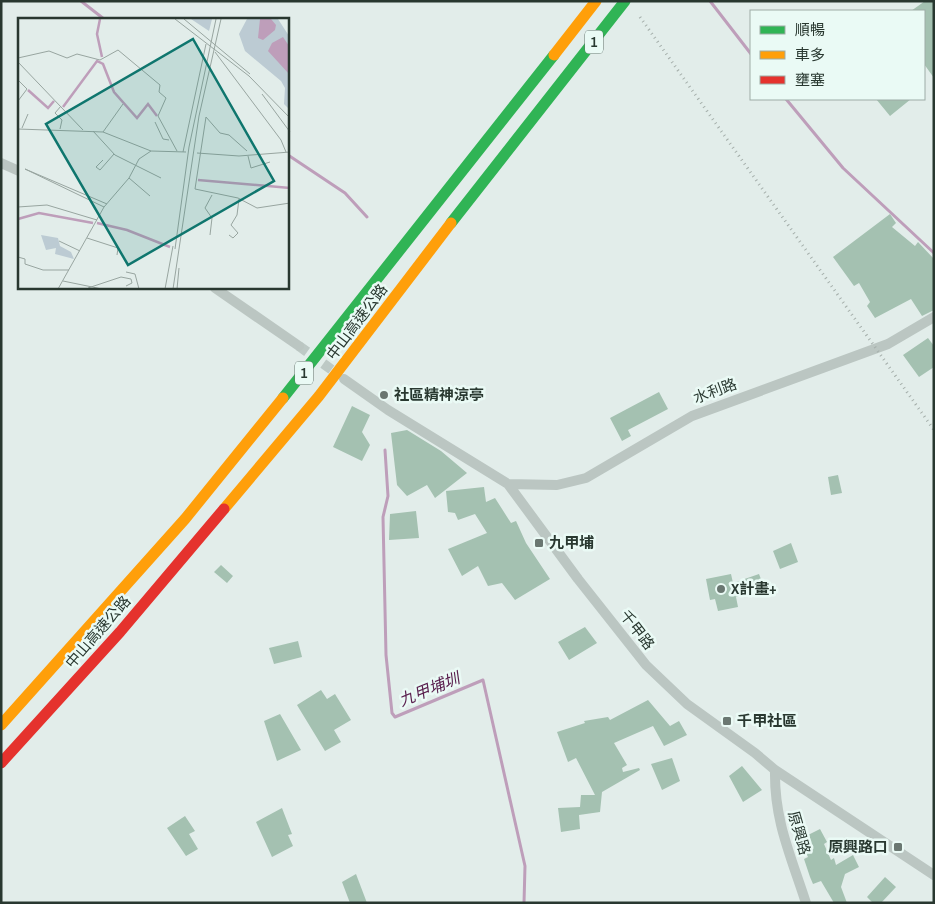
<svg xmlns="http://www.w3.org/2000/svg" width="935" height="904" viewBox="0 0 935 904" font-family="'Archivo Narrow','Noto Sans TC',sans-serif">
<style>
.lines{fill:none;stroke-linecap:round;stroke-linejoin:round}
.stream{stroke:#be9eba;stroke-width:3}
.building{fill:#a4c1b1}
.street-tunnel{stroke:#bdc9c5;stroke-width:10;stroke-dasharray:10 5;stroke-linecap:butt}
.street{stroke:#bbc6c2;stroke-width:10}
.fast{stroke:#30b455;stroke-width:11}
.slow{stroke:#ff9f0a;stroke-width:11}
.jam{stroke:#e5322d;stroke-width:11}
.rail{stroke:#a5afab;stroke-width:3;stroke-dasharray:1 4;stroke-linecap:butt}
.poi-dot{fill:#6a7771;stroke:#eafaf5;stroke-width:2}
.labels{text-anchor:middle;stroke-width:5;stroke-linejoin:round;paint-order:stroke}
.shield{fill:#eafaf5;stroke:#63726b;stroke-width:1}
.shield-label{font-size:14px;font-weight:bold;fill:#293830}
.street-label{font-size:15px;fill:#293830;stroke:#eafaf5}
.poi-label{font-size:15px;font-weight:bold;fill:#293830;stroke:#eafaf5;text-anchor:start}
.water-label{font-size:16px;font-style:italic;fill:#591e4d;stroke:#eafaf5}
.inset-river{fill:none;stroke:#be9eba;stroke-width:2.5}
.inset-road{fill:none;stroke:#98a5a0;stroke-width:1}
.view{fill:#0f766e;fill-opacity:0.15;stroke:#0f766e;stroke-width:2.5}
.inset-edge{fill:none;stroke:#293830;stroke-width:2.5}
</style>
<rect width="100%" height="100%" fill="#e2edea"/>
<g class="lines">
<!-- stream -->
<path class="stream" d="M81 1 104 19
M710 1 751 54
M786 99 843 168 934 253
M288 155 345 193 367 217
M385 450 388 496 383 517 386 655 392 713 395 717 483 680 525 866 524 903"/>
</g>
<!-- building -->
<path class="building" d="M925 1H934V78L924 64V11H911Z
M876 99H911L890 116Z
M890 214 896 223 892 227 915 246 918 242 934 259V310L922 316 911 299 875 318 867 306 870 302 859 283 854 286 833 257Z
M928 338 934 346V367L919 377 903 355Z
M659 392 668 409 628 430 631 436 622 441 610 418Z
M352 406 370 415 362 432 370 445 362 461 333 447Z
M407 430 441 451 467 473 435 498 427 485 407 496 397 485 391 433Z
M838 475 842 493 831 495 828 477Z
M484 487 486 502 495 498 511 523 516 521 526 543 550 579 515 600 502 583 488 586 478 566 462 576 448 549 487 533 475 514 458 520 455 513 448 512 446 491Z
M416 511 419 538 389 540 390 514Z
M791 543 798 562 780 569 773 551Z
M221 565 233 576 227 583 214 572Z
M731 574 733 583 759 574 764 587 736 597 738 607 718 611 715 599 710 600 706 579Z
M585 627 597 643 569 660 558 642Z
M298 641 302 657 274 664 269 648Z
M321 690 327 699 335 694 351 720 334 730 341 742 325 751 297 705Z
M648 700 670 726 679 721 687 735 664 746 653 726 614 743 627 765 622 768 623 772 639 768 640 770 602 792 600 812 579 815 580 829 561 832 558 808 580 807 581 795H595L576 758 568 762 557 732 585 723 584 721 608 717 610 720Z
M280 714 301 750 277 761 264 721Z
M672 758 680 781 662 790 651 764Z
M742 766 762 790 743 802 729 776Z
M282 808 292 834 288 835 293 846 272 857 256 822Z
M185 816 195 831 189 834 198 849 186 856 167 828Z
M820 829 827 842 824 844 831 860 834 858 836 865 853 855 859 867 845 874 841 887 847 903H834L821 881 813 884 810 877 804 859 808 857 800 839Z
M356 874 367 903H350L342 882Z
M885 877 896 887 881 903H873L867 897Z"/>
<g class="lines">
<!-- street-tunnel -->
<path class="street-tunnel" d="M299 346 339 375"/>
<!-- street -->
<path class="street" d="M1 163 19 171
M215 288 299 346
M344 379 388 410 508 484 578 579 646 665 687 704 755 753 775 770 934 875
M508 484 557 485 586 478 692 416 888 344 934 317
M775 770C774 821 791 856 806 903"/>
<!-- fast -->
<path class="fast" d="M451 223 625 1
M283 398 554 55"/>
<!-- slow -->
<path class="slow" d="M554 55 596 1
M224 509 319 396 451 223
M1 725 185 519 283 398"/>
<!-- jam -->
<path class="jam" d="M1 763 120 632 224 509"/>
<!-- rail -->
<path class="rail" d="M640 17 934 430"/>
</g>
<!-- markers -->
<g class="poi-dot">
<circle cx="384" cy="395" r="5"/>
<rect x="534" y="538" width="10" height="10" rx="2.5"/>
<circle cx="721" cy="589" r="5"/>
<rect x="722" y="716" width="10" height="10" rx="2.5"/>
<rect x="893" y="842" width="10" height="10" rx="2.5"/>
</g>
<g class="labels">
<!-- shield labels -->
<g class="shield">
<rect x="585" y="30.5" width="18" height="23" rx="4"/>
<rect x="295" y="361.5" width="18" height="23" rx="4"/>
</g>
<g class="shield-label">
<text x="594" y="47">1</text>
<text x="304" y="378">1</text>
</g>
<!-- street labels -->
<g class="street-label">
<text transform="translate(357 322) rotate(-53)" y="5">中山高速公路</text>
<text transform="translate(715 391) rotate(-20)" y="5">水利路</text>
<text transform="translate(637 630) rotate(52)" y="5">千甲路</text>
<text transform="translate(98 632) rotate(-49)" y="5">中山高速公路</text>
<text transform="translate(799 833) rotate(74)" y="5">原興路</text>
</g>
<!-- poi labels -->
<g class="poi-label">
<text x="394" y="400">社區精神涼亭</text>
<text x="549" y="548">九甲埔</text>
<text x="731" y="594">X計畫+</text>
<text x="737" y="726">千甲社區</text>
<text x="888" y="852" text-anchor="end">原興路口</text>
</g>
<!-- water labels -->
<g class="water-label">
<text transform="translate(429 689) rotate(-22)" y="6">九甲埔圳</text>
</g>
</g>
<!-- overview -->
<g transform="translate(18 18)">
<rect width="271" height="271" fill="#e2edea"/>
<path d="M173 1H194L191 13ZM229 1H260L271 18V91L266 86 267 70 263 63 227 33 221 16ZM23 217 40 220 42 228 53 234 56 241 37 236 38 230 28 232Z" fill="#bccbd3"/>
<path d="M242 1H253L258 7 257 12 245 22 240 20ZM265 19 271 28V56L250 33 254 25Z" fill="#be9eba"/>
<path class="inset-river" d="M82 1 79 16 84 39M10 72 30 90 36 83M45 89 79 43 85 46 96 74 119 100 130 86 139 98M180 162 272 170M0 201 21 195 75 205M79 205 109 212 152 229"/>
<path class="inset-road" d="M157 1 231 58 272 100M166 1 232 56M197 34 263 122 268 134M0 40 31 33 49 40 59 36 82 42 100 32 142 67 141 74 148 80 140 98 159 133M0 44 65 112M0 62 9 71 0 83M244 76 272 114M188 99 177 171 220 180 239 190 272 185M188 99 202 115 211 117 229 133M137 104 145 121 151 122M4 110 10 96M0 111 85 114 133 133 168 134M42 111 44 102 37 95 43 88M75 113 97 137 143 160M85 114 105 86M165 134 188 26M179 135 221 138 272 134M230 138 233 150 252 144M85 142 78 149 82 152 96 136M111 160 132 178M0 189 29 187 79 202M86 189 7 151 89 186M192 217 194 200 187 190 194 177M211 217 215 220 220 215 213 207 219 197 221 181M69 220 100 230 99 237M41 223 62 233M157 231 171 129 198 1M0 239 7 241V246L25 252H51M108 254 117 256 121 271M45 263 84 271M70 270 103 259 113 261 114 265 108 268M40 271 86 189 111 160 121 141 133 133M147 271 155 228M155 271 181 98 203 1M159 271 161 250"/>
<path class="view" d="M175 21 256 163 110 247 28 106Z"/>
<rect width="271" height="271" class="inset-edge"/>
</g>
<!-- border -->
<rect width="935" height="904" fill="none" stroke="#293830" stroke-width="5"/>
<!-- legend -->
<rect x="750" y="10" width="175" height="90" fill="#eafaf5" stroke="#9daca6"/>
<rect x="760" y="26" width="25" height="8" fill="#30b455" stroke="#9daca6"/>
<text x="795" y="35" font-size="15" fill="#293830">順暢</text>
<rect x="760" y="51" width="25" height="8" fill="#ff9f0a" stroke="#9daca6"/>
<text x="795" y="60" font-size="15" fill="#293830">車多</text>
<rect x="760" y="76" width="25" height="8" fill="#e5322d" stroke="#9daca6"/>
<text x="795" y="85" font-size="15" fill="#293830">壅塞</text>
</svg>
